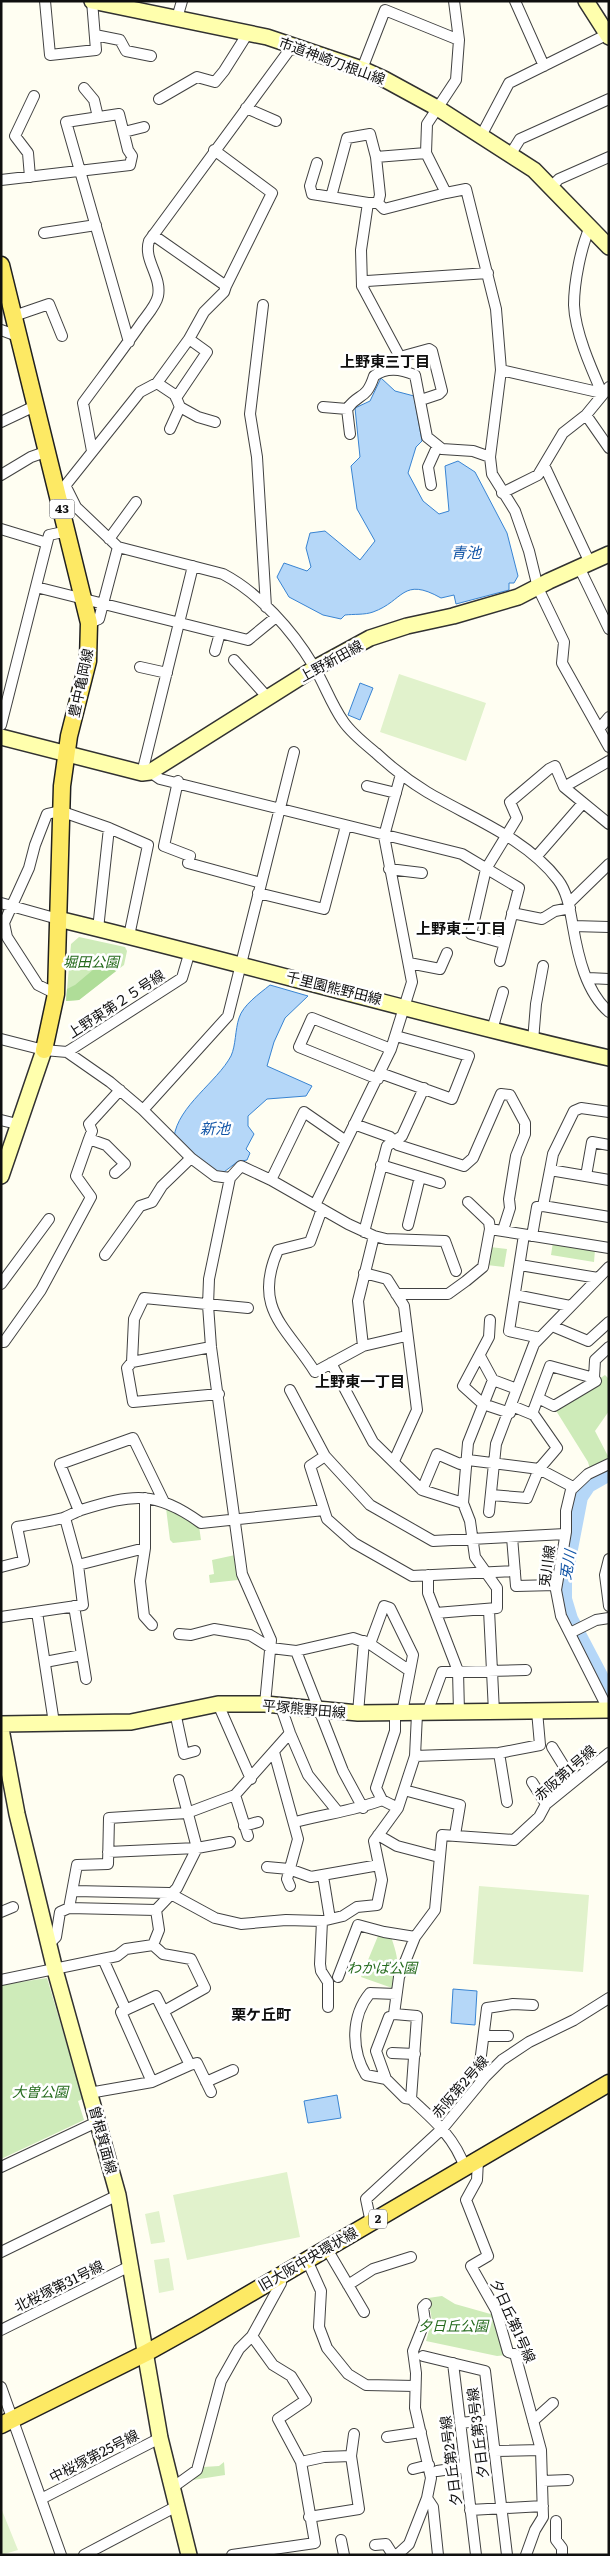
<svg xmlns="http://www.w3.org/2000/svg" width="610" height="2556" viewBox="0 0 610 2556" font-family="Literata,'Noto Sans JP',serif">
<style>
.green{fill:#ceebb9}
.forest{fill:#afdd98}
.pitch{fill:#e1f2cc}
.water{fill:#b5d7f8;stroke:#3984d2}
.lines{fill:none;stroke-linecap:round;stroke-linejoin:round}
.river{stroke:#b5d7f8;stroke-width:16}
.street-casing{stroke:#424242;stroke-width:12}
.secondary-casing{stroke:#313131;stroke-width:18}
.primary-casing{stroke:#202020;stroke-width:19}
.street{stroke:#fff;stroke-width:10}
.secondary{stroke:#ffffad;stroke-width:15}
.primary{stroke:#fde964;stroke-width:16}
.labels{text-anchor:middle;stroke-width:5;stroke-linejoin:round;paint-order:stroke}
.shield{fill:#fff;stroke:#575757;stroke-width:1}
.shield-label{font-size:12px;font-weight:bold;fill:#0f0f0f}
.street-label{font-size:14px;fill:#0f0f0f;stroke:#fff}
.park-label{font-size:14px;font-style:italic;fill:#246a1c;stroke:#fff}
.neighbourhood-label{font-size:15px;font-weight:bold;fill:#0f0f0f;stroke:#fff}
.water-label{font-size:15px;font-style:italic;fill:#1356a7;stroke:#fff}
</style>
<rect width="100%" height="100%" fill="#fffef2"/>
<!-- green -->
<path class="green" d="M79 937 125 947 127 951 124 965 79 1000 66 1001 71 944Z
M553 1242 595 1250 594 1262 551 1255Z
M490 1247 507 1249 504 1267 487 1265Z
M605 1375 609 1379V1411L595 1431 609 1458 590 1469 588 1462 555 1409Z
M166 1508 199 1526 201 1540 173 1543 170 1540Z
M235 1555 238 1580 210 1583 209 1575 214 1574 212 1560Z
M390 1934C398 1956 400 1966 395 1989L361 1977 378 1936Z
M47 1978 83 2099 78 2101 84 2120 1 2159V1985Z
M442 2296 455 2304 494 2315 507 2355 497 2356 426 2341 432 2320 428 2298Z
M224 2462 225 2475 193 2480 203 2467 219 2466Z"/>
<!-- forest -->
<path class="forest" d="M100 964 110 965 116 971 79 1000 66 1001 67 989 75 985Z"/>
<!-- pitch -->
<path class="pitch" d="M399 674 486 703 466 761 380 732Z
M479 1886 589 1895 583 1972 473 1964Z
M287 2172 300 2237 187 2260 173 2195Z
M159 2211 165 2242 151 2244 145 2214Z
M169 2258 174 2290 159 2293 154 2260Z
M1 2508 18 2550 1 2555Z"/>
<!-- water -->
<path class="water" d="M381 378 395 391 414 396 422 441 416 447 408 473 423 501 439 514 449 511 445 466 458 461 475 472 507 533 518 576 514 583H509V590L456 604 454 595 441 598C402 576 404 601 373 612 365 615 353 614 345 615L341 619 323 615 289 597 277 577 284 563 307 571 311 567 306 548 310 533 325 531 360 560 375 541 357 509 351 466 360 457 355 408 370 401Z
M360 683 373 688 360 720 348 715Z
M270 985 308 996 285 1018 274 1042 267 1066 312 1086 306 1096 267 1099 248 1116V1126L254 1134 246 1149 250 1153 247 1160 237 1162 224 1172H215L174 1137C178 1106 217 1082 231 1056 236 1045 235 1030 239 1018 243 1005 259 994 270 985Z
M453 1989 477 1991 475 2025 451 2023Z
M337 2095 341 2118 308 2123 304 2101Z"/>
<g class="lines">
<!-- river -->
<path class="river" d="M609 1473 588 1485 580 1497 564 1580V1599L570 1619 609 1693"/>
<!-- street casing -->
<g class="street-casing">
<path id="street" d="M45 1 50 55 96 50 92 1
M454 1 459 40 456 80 427 124 426 153 446 193 466 189 496 309 501 370 490 457 492 474 515 511 529 551 538 588 564 642 562 663 609 747
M515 1 544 66
M177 18 182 1
M95 35 120 40 126 51 151 56
M362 69 385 10 459 40
M84 88 94 100 98 117
M159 99 197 77 215 82 224 71 248 33
M246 108 276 121
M124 132 144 127
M481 136 509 83 606 35 609 31
M510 155 520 139 609 99
M376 157 380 195 378 203
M317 163 310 186 312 194 331 197
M30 177 28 153 15 136 34 96
M1 180 130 165 132 156 128 150 119 114 66 122 129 342
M551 187 559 179 609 157
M368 203H378L384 209 446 193
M44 233 96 225
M153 235 226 286 272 193 214 150
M362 286 361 250 368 203 331 197 347 138 370 134 376 157 426 153
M263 305 250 414 257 457 266 607
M14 316 49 304 62 336
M1 330 12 334H18
M400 357 429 349 432 351 442 391 439 394 421 400
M402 369 400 357 362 286 367 281 488 273
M501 370 602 393C591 368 575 332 574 305 574 282 581 247 590 227
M157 383 189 339
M176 398 207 352 189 339 204 312 224 292 226 286
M323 407 347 409C359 392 366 401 374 376 387 367 400 369 415 375L427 437 442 449 473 451 490 457
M347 409 350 434
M586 415 609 448
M1 422 37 405
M170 429 180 407
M92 451 83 403C102 377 122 351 140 325 146 316 156 306 158 296 162 276 143 260 149 241L293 45
M544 465 590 563
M1 475 31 457 48 451
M431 485 428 467 437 447
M66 487 76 507 118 547 223 574C259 593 292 630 313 665 324 683 331 704 343 721 351 733 365 744 376 753 392 768 409 781 427 792 471 818 526 838 558 880 568 893 570 911 573 927 578 956 586 992 609 1012
M61 491 140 392 157 383 175 395 180 407 198 417 215 422
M502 493 538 475 563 433 586 415 609 387
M1 529 47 543
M109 539 136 502
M579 567 609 629
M36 587 248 640 276 617
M89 623 99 619 118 547
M215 651 220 633
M234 660 268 698
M140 667 167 673
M1 725 49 535 68 531
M599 729 609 717
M150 772 160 779 462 854 519 888 500 961
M142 773 193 566
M178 781 164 846 190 856 188 863 261 883
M367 786 396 793
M564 787 609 761
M536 857 583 803
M389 869 422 873
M258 893 324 909 346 826
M1 903 58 919
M569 903 609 864
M512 913 542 919 555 911 570 908
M573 926 609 927
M98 929 109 828
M503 943 471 934 486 869 517 818 510 802 549 769 555 766 564 787 609 824
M409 963 440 969 447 953
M588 978 609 979
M56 994 38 985 7 937 4 923 29 868 35 845 47 814 60 811 109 828 148 845 129 936
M492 1030 503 992
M1 1039 44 1050 67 1052 110 1082 143 1110 191 1158 215 1176 230 1178 241 1166 271 1180 348 1224 374 1236 386 1239 445 1241 456 1271
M533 1041 536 1004 543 966
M67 1052 182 978 190 951
M380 1073 452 1099 469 1056 396 1036
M378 1079 299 1047 312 1018 391 1049
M143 1110 228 1016 294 752
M1 1120 17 1124
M354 1124 390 1137 398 1145 464 1166 473 1158 501 1094 510 1095 525 1123V1134L516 1156 509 1199 510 1208 503 1230
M89 1139 92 1131 89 1124 120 1090
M381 1165 440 1183
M550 1170 553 1154 574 1111 581 1108 609 1112
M586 1176 592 1142 609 1145
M230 1178 209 1279 208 1305 211 1347 242 1574 271 1640 265 1704
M271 1180 304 1112 346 1141
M468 1202 489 1222 490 1229
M315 1205 391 1049 412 982 384 836 401 774
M543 1206 609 1217
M322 1209 310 1242 278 1250C252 1309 287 1327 315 1372L363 1346 406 1336
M408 1225 420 1177
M364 1232 387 1146 402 1136 424 1088
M524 1235 509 1331 540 1338
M532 1236 537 1207 543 1206 550 1170 609 1180
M105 1255 140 1206 152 1202 162 1186 191 1158
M520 1265 598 1278
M364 1273 387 1279 404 1306 417 1410 394 1461
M1 1284 49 1219
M396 1294H448L466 1281 483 1267 490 1229 609 1248
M515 1295 570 1306
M490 1320 489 1337 463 1386 483 1404 510 1413
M552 1326 588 1341 609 1322
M1 1342H4L41 1290 91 1197 76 1176 89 1139 106 1145 125 1164 115 1173
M363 1346 358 1301 374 1236
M211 1347 132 1362 134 1319 144 1298 248 1308
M132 1362 127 1368 133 1402 219 1394
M331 1363 373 1442 422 1490 463 1503 470 1521 475 1557 497 1588V1608L436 1613
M493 1380 517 1389
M290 1390 325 1456 370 1505 433 1541 565 1534
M538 1398 554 1406 596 1381 594 1378
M532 1414 550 1366 594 1378 595 1360 609 1347
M325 1456 310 1466 327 1519 354 1543 412 1576 515 1571
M609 1464 588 1474 571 1490 566 1511V1532L556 1590 561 1616 609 1711
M422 1490 437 1454 460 1464 468 1460 539 1469 573 1487
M491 1495 527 1498 539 1469 557 1448 534 1415 512 1406
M145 1498V1548L140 1581 144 1616 152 1625
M463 1503 468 1443 493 1380 480 1356
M79 1511 60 1464 133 1438 164 1502
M489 1512 496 1444 534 1344 609 1267
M512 1537 516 1586 556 1585
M609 1559 605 1575 609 1606
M78 1565 145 1548
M1 1567 24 1561 17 1527C32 1524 48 1522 63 1518 69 1516 75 1512 81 1510 133 1494 155 1490 201 1523L324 1510
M428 1575V1593L458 1671 459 1712
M74 1606 86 1679
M489 1610 494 1712
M37 1612 54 1723
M1 1617 83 1605 78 1565 65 1518
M570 1633 596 1620 609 1618
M179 1634 191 1635 214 1629 250 1635 271 1648 296 1651 353 1638 370 1644 410 1671
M370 1644 384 1606 390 1608 413 1655 402 1713
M296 1651 343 1771 363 1808
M45 1662 82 1655
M218 1704 251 1779
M281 1707 290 1733 308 1775 338 1812
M175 1712 184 1754 195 1751
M358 1713 364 1641
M427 1713 442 1672 526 1670
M552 1747 573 1781
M274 1752 298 1839 287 1879 290 1886
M499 1753 507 1802
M415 1756 499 1753 540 1745 537 1711
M532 1782 546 1804
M404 1790 460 1805 455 1835
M235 1795 248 1836
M382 1800 376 1788 395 1731V1713
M295 1822C324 1814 354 1811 382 1800L398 1808
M244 1826 258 1822
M378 1835 397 1846 439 1857
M108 1852 197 1848 230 1842
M267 1867 289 1869 311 1877 379 1865
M323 1876 330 1919
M74 1891 169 1893 215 1918 241 1924 286 1920 322 1921 343 1916 357 1907 377 1905 382 1880 374 1841 398 1808 415 1756 417 1714
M69 1908 156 1910
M1 1912 13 1907
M322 1921 320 1964 321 1971 328 1982V2007
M49 1944 56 1937 60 1912 69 1908 77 1865 108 1864 109 1818 187 1813 235 1795 290 1733
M153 1945 159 1930 156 1910 177 1888 197 1848 179 1780
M153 1945 163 1954 191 1959 205 1988 164 2011
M103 1959 126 2010
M338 1977 358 1925 384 1932 415 1937
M1 1980 117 1956 126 1949 153 1945
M396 1994 370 1993C351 2016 351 2050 366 2075L386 2079 405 2098 411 2099
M484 2036H508
M392 2053 415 2054
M485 2077 480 2063 487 2008 513 2004 533 2005
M386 2079 376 2051 389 2017
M152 2082 121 2012 156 1996 190 2065 197 2063 211 2092
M206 2082 233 2070
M89 2093 152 2082 190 2065
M478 2160 477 2180 466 2200 488 2256 471 2266 496 2310 508 2352 515 2354 541 2450 543 2517 535 2530 526 2555
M1 2167 99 2121
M465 2168C455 2138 434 2120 411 2099L417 2016 394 2014 399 1977 415 1937 435 1910 442 1835 514 1840 539 1817 546 1804 609 1753
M371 2223 366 2199 443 2128 485 2077 502 2060 529 2042 574 2020 609 1998
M327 2249 364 2312
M1 2252 118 2195
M307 2260 321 2291 319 2327 327 2348 348 2374 366 2385 415 2386
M348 2285 373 2269 411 2257
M1 2330 130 2266
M423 2356 485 2371 507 2555
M453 2363 476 2555
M1 2387 61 2555
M533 2421 553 2403
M460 2423 490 2420
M387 2437 421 2432
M494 2451 541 2450
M351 2456 354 2434
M301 2462 324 2457 351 2456 359 2509 309 2517
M413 2469 429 2465
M437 2471 465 2467
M543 2481 568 2480
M172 2488 197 2470 221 2381 239 2349 252 2336 281 2283 280 2275
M427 2498 433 2507 438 2555
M41 2499 160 2438
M470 2510 543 2506
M556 2521V2540L562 2548V2555
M341 2540 344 2555
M375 2545 386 2544 393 2555
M84 2555 177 2506
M232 2555 315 2543 301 2462 278 2419 306 2400 291 2376 273 2365 252 2336
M397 2555 409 2544 427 2498 431 2478 415 2408 416 2373 413 2351 425 2321 423 2307 426 2304"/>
</g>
<!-- secondary casing -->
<g class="secondary-casing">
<path id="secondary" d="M92 1 267 37 362 69 384 79 439 109 534 170 609 247
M586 1 609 37
M1 737 142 773 150 772 315 668 370 638 407 626 453 616 518 597 549 581 609 554
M58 919C242 963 424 1016 609 1058
M1 1176 44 1050
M1 1724 131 1722 218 1704H265L358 1713 609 1710
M1 1729 17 1814 55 1970 118 2195 160 2438 189 2555"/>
</g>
<!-- primary casing -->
<g class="primary-casing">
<path id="primary" d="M1 265 89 623 88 661 69 736 62 786 56 994 44 1050
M1 2425 146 2353 198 2324 609 2083"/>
</g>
<!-- street -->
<use href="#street" class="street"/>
<!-- secondary -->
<use href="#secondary" class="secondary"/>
<!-- primary -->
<use href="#primary" class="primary"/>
</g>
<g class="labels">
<!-- shield labels -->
<g class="shield">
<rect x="49.5" y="499.5" width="25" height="19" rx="4"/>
<rect x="369" y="2209.5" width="18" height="19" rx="4"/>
</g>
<g class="shield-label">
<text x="62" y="513">43</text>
<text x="378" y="2223">2</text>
</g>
<!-- street labels -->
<g class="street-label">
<text transform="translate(332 61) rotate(20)" y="5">市道神崎刀根山線</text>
<text transform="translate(331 661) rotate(-29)" y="5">上野新田線</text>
<text transform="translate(81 683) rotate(-78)" y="5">豊中亀岡線</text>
<text transform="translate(334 988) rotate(14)" y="5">千里園熊野田線</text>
<text transform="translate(116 1004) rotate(-33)" y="5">上野東第２５号線</text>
<text transform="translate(547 1566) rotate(-82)" y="5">兎川線</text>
<text transform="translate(304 1709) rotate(5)" y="5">平塚熊野田線</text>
<text transform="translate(565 1773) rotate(-41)" y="5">赤阪第1号線</text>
<text transform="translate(460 2087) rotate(-49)" y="5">赤阪第2号線</text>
<text transform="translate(103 2140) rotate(75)" y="5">曽根箕面線</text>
<text transform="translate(308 2259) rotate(-30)" y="5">旧大阪中央環状線</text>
<text transform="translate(59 2286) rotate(-26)" y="5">北桜塚第31号線</text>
<text transform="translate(513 2321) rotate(66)" y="5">夕日丘第1号線</text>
<text transform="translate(478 2433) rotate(-97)" y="5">夕日丘第3号線</text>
<text transform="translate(94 2456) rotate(-27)" y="5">中桜塚第25号線</text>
<text transform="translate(451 2461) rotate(-97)" y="5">夕日丘第2号線</text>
</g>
<!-- park labels -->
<g class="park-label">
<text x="91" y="967">堀田公園</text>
<text x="382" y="1973">わかば公園</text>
<text x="40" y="2097">大曽公園</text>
<text x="453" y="2331">夕日丘公園</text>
</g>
<!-- neighbourhood labels -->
<g class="neighbourhood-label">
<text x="385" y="367">上野東三丁目</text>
<text x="461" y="934">上野東二丁目</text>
<text x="360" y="1387">上野東一丁目</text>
<text x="261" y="2020">栗ケ丘町</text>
</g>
<!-- water labels -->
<g class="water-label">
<text x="466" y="558">青池</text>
<text x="215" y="1134">新池</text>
<text transform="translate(568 1565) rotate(-80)" y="5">兎川</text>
</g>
</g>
<!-- border -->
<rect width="610" height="2556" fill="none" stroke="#0f0f0f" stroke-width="5"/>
</svg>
